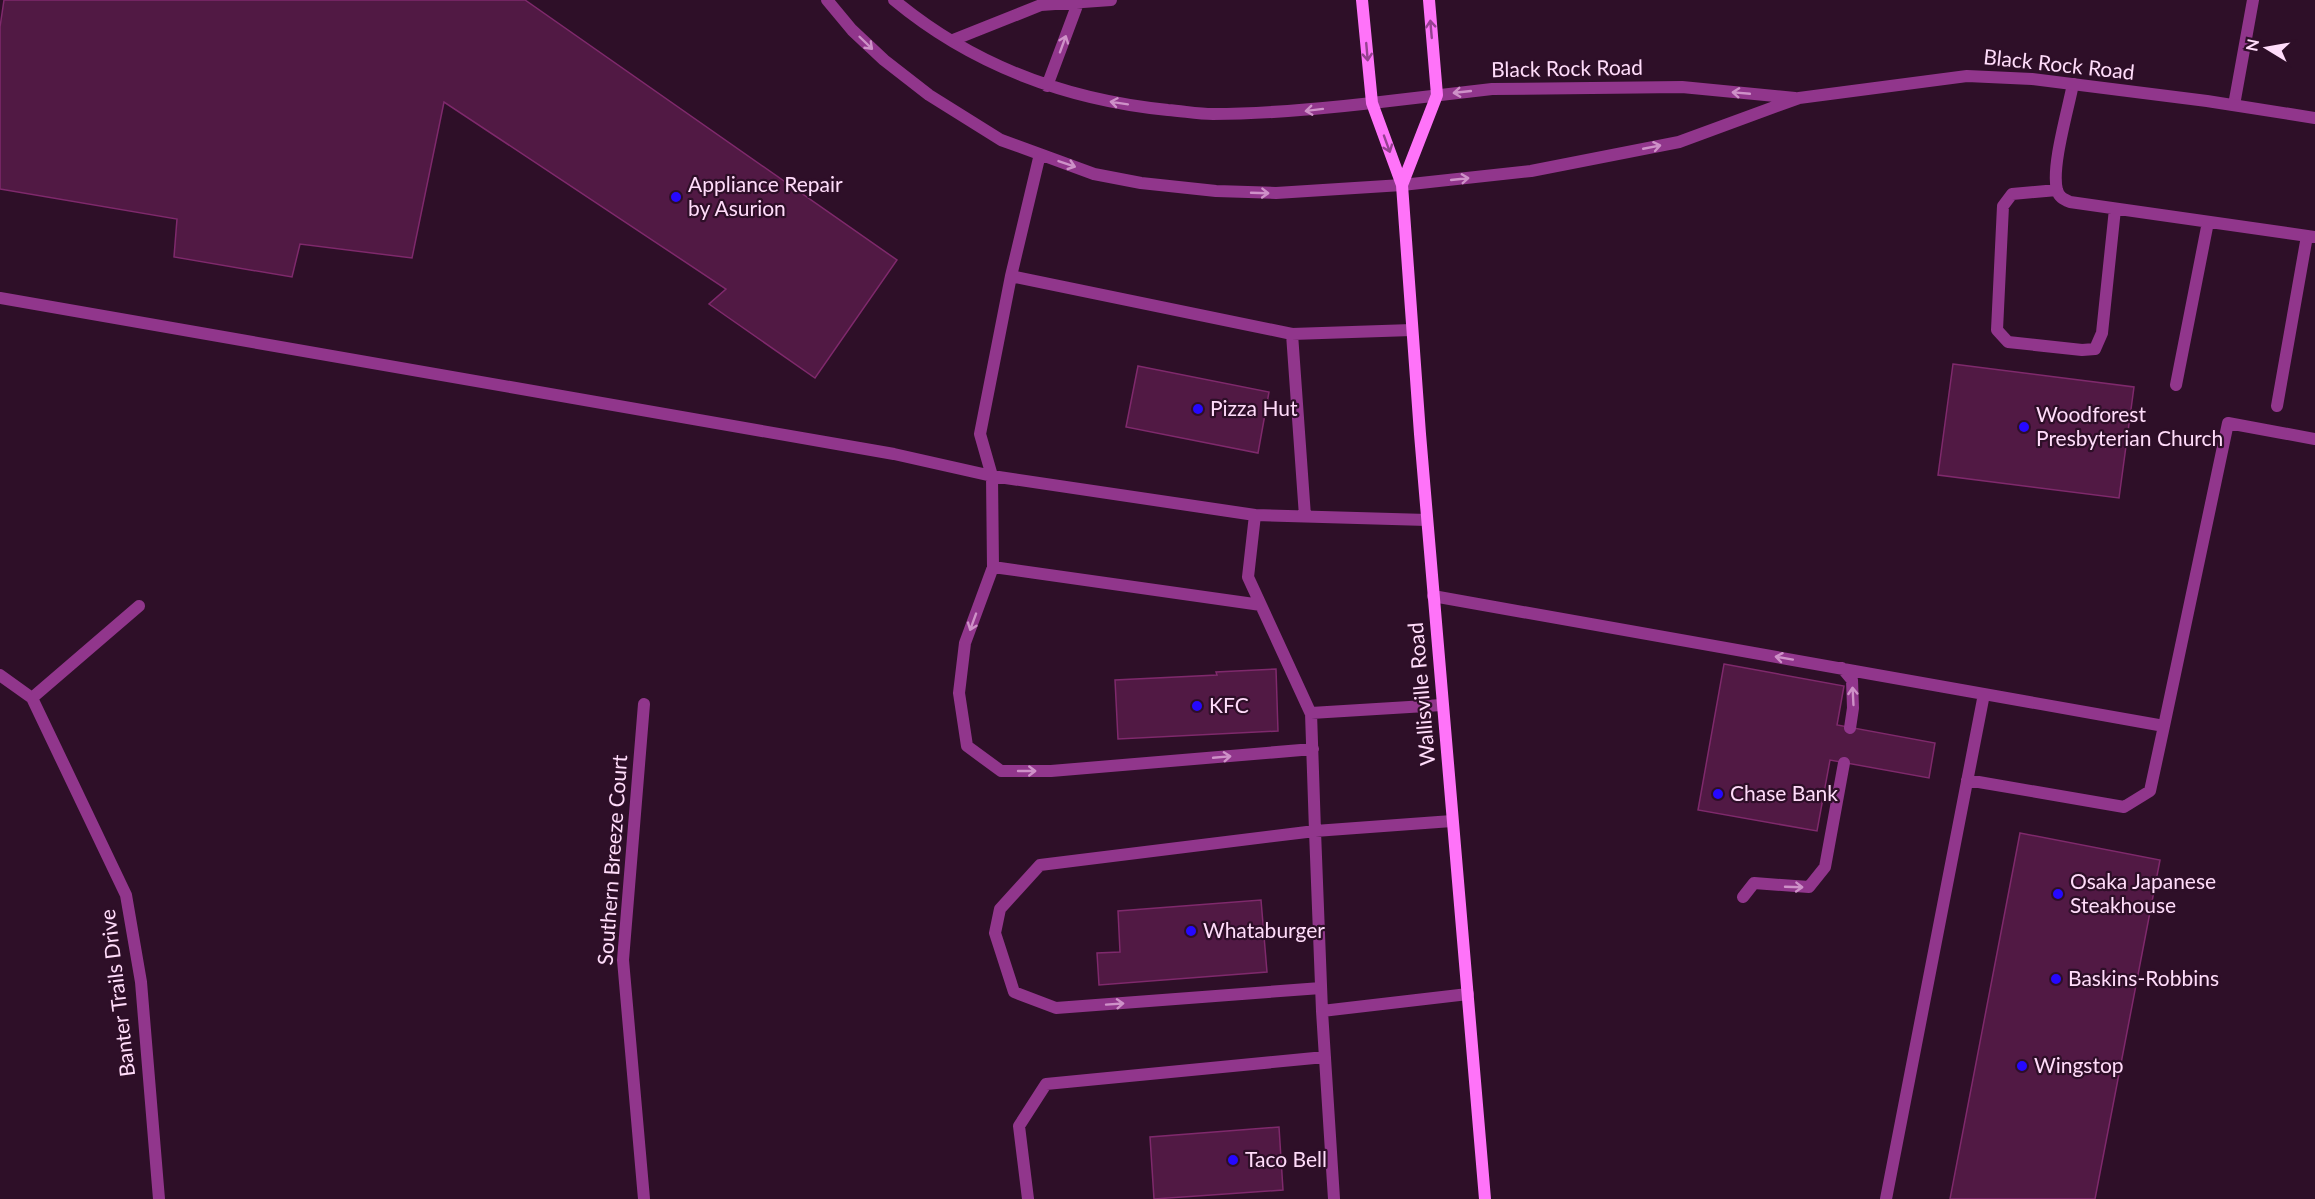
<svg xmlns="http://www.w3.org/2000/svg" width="2315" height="1199" viewBox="0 0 2315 1199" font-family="Lato,sans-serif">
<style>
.building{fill:#511944;stroke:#7f296c;stroke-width:1.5}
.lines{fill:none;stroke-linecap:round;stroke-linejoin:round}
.service{stroke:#91368c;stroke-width:12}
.minor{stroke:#91368c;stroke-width:12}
.tertiary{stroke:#91368c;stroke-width:12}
.secondary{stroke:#ff73f9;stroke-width:12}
.oneway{stroke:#964190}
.oneway2{stroke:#ce91c8}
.poi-dot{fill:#2608ff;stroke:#2e0f28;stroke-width:2}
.labels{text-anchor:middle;stroke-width:4.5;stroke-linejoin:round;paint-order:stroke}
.street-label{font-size:21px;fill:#ffdcfa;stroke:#2e0f28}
.poi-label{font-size:21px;fill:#ffdcfa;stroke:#2e0f28;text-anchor:start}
</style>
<rect width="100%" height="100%" fill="#2e0f28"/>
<!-- building -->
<path class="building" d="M4 0H525L897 260 815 378 709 304 726 289 444 102 412 258 300 244 292 277 174 257 177 219 0 189V27Z
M1953 364 2134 387 2119 498 1938 475Z
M1138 366 1269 392 1258 453 1126 427Z
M1724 664 1844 686 1837 725 1935 743 1929 778 1830 760 1817 831 1698 810Z
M1276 669 1278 731 1118 739 1115 680 1217 675 1216 672Z
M2020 833 2160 860 2095 1199H1950Z
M1261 900 1267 972 1099 985 1097 953 1120 952 1118 911Z
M1279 1127 1283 1190 1154 1199 1150 1137Z"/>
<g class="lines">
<!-- service -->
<path class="service" d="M827 0 852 30 884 60 929 95 1001 140 1094 174 1141 183 1216 191 1276 193 1402 185
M894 0C972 65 1067 100 1168 110 1183 111 1198 114 1213 114 1267 114 1319 109 1372 103
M953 40 1041 5 1111 0
M2073 84C2068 110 2051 167 2057 190 2059 197 2063 199 2070 202L2315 237
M1047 86 1078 3
M2234 105 2253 0
M1040 154 1011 276 1292 334
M2057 190 2012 194 2003 206 1997 330 2008 342 2082 350 2095 349 2102 333 2115 209
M0 298 894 454 992 476 980 434 1011 276
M2176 385 2208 222
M2277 406 2307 236
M1255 515 992 476 993 567 1261 605
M1305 516 1292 334 1412 330
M993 567 965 643 959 693 967 746 1001 771H1051L1313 749
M1433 596 2164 726 2228 423 2315 439
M1842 668 1852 680 1853 708 1850 728
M1311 714 1248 577 1255 515 1427 520
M1967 780 2124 807 2150 791 2164 726
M1743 897 1754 883 1809 887 1825 867 1844 763
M1321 988 1056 1008 1014 992 995 933 1000 909 1040 865 1315 831 1311 713 1442 705
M1322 1011 1315 831 1452 821
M1028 1199 1019 1126 1046 1084 1325 1057
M1334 1199 1322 1011 1468 994
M1886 1199 1984 694"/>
<!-- minor -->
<path class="minor" d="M0 675 32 698 126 895 141 982 159 1199
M32 698 139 606
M644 704 623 960 644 1199"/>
<!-- tertiary -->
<path class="tertiary" d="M1372 103 1492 89 1682 87 1795 98
M1402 185 1531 171 1679 142 1799 98 1967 76 2032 79 2207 101 2315 118"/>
<!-- secondary -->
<path class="secondary" d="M1362 0 1372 103 1402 185 1420 434 1485 1199
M1402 185 1437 95 1429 0"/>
</g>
<!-- one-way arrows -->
<defs><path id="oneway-shaft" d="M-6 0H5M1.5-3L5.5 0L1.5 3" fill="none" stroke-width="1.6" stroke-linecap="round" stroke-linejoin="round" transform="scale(1.5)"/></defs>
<g class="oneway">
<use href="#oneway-shaft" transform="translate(1431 29) rotate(-95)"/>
<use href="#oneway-shaft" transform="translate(1367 52) rotate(85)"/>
<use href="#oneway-shaft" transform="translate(1387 144) rotate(70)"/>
</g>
<g class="oneway2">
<use href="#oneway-shaft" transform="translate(866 43) rotate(44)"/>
<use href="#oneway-shaft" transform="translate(1063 44) rotate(-70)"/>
<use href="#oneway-shaft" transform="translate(1462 92) rotate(174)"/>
<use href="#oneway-shaft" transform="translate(1741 93) rotate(-175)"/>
<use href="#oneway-shaft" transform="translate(1119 103) rotate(-171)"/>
<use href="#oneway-shaft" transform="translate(1314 110) rotate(173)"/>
<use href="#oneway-shaft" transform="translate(1652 147) rotate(-11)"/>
<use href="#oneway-shaft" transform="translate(1067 164) rotate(19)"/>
<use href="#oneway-shaft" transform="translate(1460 179) rotate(-6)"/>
<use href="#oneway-shaft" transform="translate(1260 193) rotate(2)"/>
<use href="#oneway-shaft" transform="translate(973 622) rotate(110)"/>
<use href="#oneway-shaft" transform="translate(1784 658) rotate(-170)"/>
<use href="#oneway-shaft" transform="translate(1853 696) rotate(-93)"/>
<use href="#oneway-shaft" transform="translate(1222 757) rotate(-5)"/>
<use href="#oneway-shaft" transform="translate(1027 771)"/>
<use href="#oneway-shaft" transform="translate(1794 887) rotate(2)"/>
<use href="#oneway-shaft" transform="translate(1115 1004) rotate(-4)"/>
</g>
<!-- markers -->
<g class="poi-dot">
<circle cx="676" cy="197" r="6"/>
<circle cx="1198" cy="409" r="6"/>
<circle cx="2024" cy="427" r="6"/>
<circle cx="1197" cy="706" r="6"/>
<circle cx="1718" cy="794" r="6"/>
<circle cx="2058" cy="894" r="6"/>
<circle cx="1191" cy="931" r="6"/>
<circle cx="2056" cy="979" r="6"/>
<circle cx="2022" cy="1066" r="6"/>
<circle cx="1233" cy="1160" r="6"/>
</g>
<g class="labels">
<!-- street labels -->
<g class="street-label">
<text transform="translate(2059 65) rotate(6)" y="7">Black Rock Road</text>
<text transform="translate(1567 69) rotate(-1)" y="7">Black Rock Road</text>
<text transform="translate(1422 694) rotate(-95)" y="7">Wallisville Road</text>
<text transform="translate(613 860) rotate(-86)" y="7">Southern Breeze Court</text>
<text transform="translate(118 993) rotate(-97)" y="7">Banter Trails Drive</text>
</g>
<!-- poi labels -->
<g class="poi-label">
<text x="688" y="192">Appliance Repair<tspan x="688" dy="24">by Asurion</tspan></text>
<text x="1210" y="416">Pizza Hut</text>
<text x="2036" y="422">Woodforest<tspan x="2036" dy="24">Presbyterian Church</tspan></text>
<text x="1209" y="713">KFC</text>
<text x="1730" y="801">Chase Bank</text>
<text x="2070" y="889">Osaka Japanese<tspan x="2070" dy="24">Steakhouse</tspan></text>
<text x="1203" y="938">Whataburger</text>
<text x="2068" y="986">Baskins-Robbins</text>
<text x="2034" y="1073">Wingstop</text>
<text x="1245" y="1167">Taco Bell</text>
</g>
</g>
<!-- north arrow -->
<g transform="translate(2267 48) rotate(281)" stroke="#2e0f28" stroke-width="4.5" paint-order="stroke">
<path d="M0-4.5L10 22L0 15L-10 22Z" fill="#ffdcfa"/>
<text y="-9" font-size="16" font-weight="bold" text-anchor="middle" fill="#ffdcfa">N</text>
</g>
</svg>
